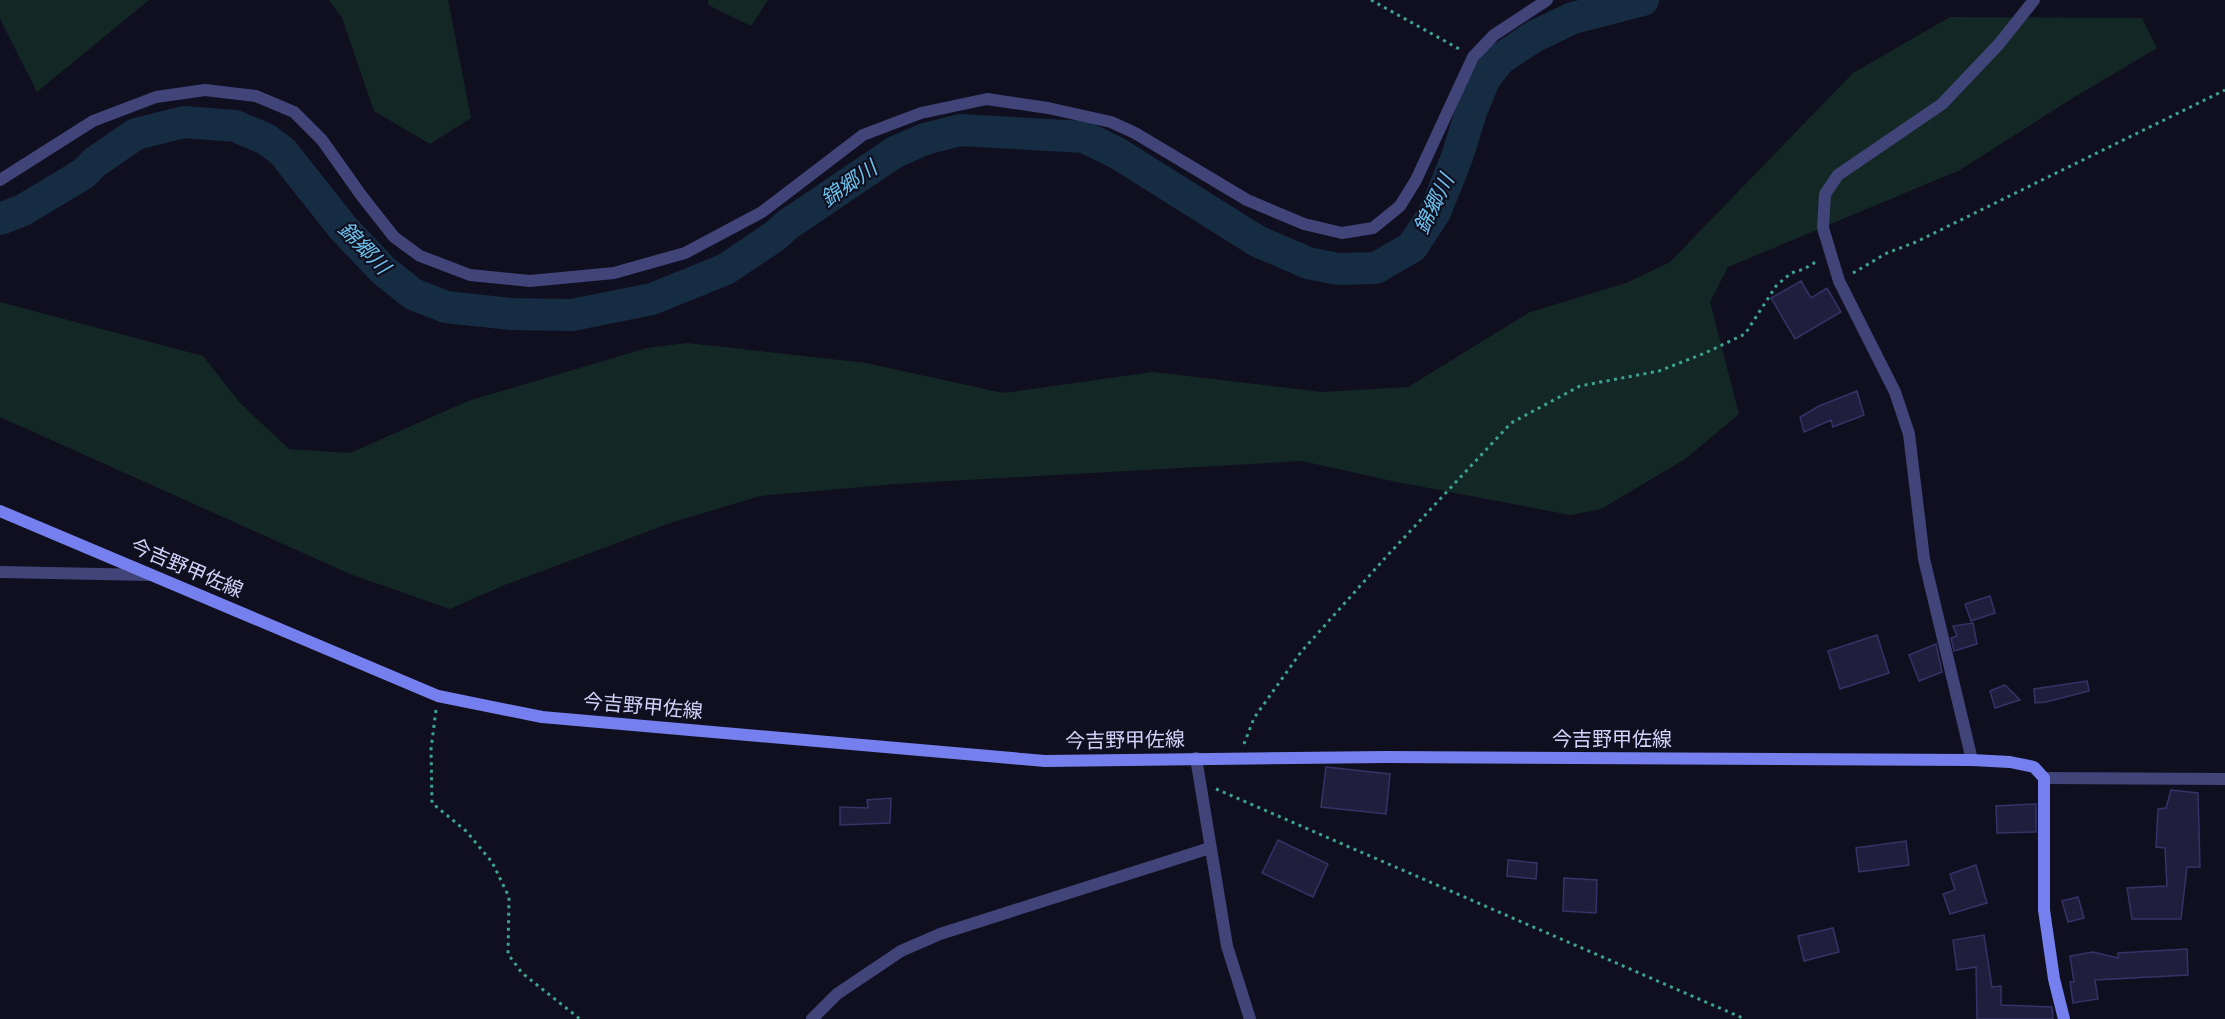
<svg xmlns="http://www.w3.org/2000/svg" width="2225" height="1019" viewBox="0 0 2225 1019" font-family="'Public Sans','Noto Sans JP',sans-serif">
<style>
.green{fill:#132825}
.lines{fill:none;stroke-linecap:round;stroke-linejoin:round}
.river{stroke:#152c43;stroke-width:32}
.building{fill:#201e3d;stroke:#363267;stroke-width:1.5}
.path{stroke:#3ca491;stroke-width:3;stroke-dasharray:3 4.5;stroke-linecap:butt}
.minor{stroke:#404478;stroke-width:12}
.secondary{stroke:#7580ee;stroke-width:12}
.labels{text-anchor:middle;stroke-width:4.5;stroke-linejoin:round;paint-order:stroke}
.street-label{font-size:20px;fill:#d2d3fa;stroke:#100f1f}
.water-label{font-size:21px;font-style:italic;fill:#6dc1ed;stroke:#100f1f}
</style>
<rect width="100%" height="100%" fill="#100f1f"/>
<!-- green -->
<path class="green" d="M0 0H149L37 92 0 19Z
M329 0H448L471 118 430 144 374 111 342 18Z
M708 0H768L751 26 708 5Z
M1950 17 2142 18 2157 48 2071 99 1960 170 1728 267 1710 302 1739 414 1685 459 1601 509 1570 515 1392 481 1302 461 895 484 760 496 670 523 502 586 450 609 350 574 0 417V302L203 356 241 404 289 449 350 453 468 401 647 348 687 343 866 363 1003 393 1153 372 1322 392 1408 387 1530 312 1626 283 1670 262 1853 73Z"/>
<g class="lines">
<!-- river -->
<path class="river" d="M0 219 23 210 83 174 95 162 136 134 184 122 235 126 266 139 283 152 343 228 384 271 413 294 446 307 511 314 572 315 652 299 726 269 775 236 787 225 895 152 925 139 960 130 1084 137 1117 153 1257 241 1308 263 1338 269 1376 268 1412 247 1435 212 1457 157 1472 109 1485 78 1500 59 1535 36 1573 18 1643 0"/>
</g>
<!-- building -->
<path class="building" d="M1801 281 1811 298 1827 288 1841 312 1795 339 1771 298Z
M1857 391 1864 415 1833 427 1831 420 1804 432 1800 417 1819 406Z
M1990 596 1995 613 1971 621 1965 604Z
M1973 623 1977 644 1954 651 1951 638 1957 636 1953 626Z
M1877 635 1889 673 1840 689 1828 651Z
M1936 644 1942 672 1919 681 1909 655Z
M2087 681 2089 691 2046 702 2035 703 2034 689Z
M2005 685 2020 700 1995 708 1990 691Z
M1326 767 1390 774 1386 814 1321 807Z
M2171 790 2198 793 2200 867H2187L2181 919H2132L2127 888 2167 886 2165 848 2156 847 2158 809 2166 808Z
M891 798 890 823 840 825V807L868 808 867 800Z
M2036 804V832L1997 833 1996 806Z
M1278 840 1328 864 1313 897 1262 873Z
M1906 841 1909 865 1859 872 1856 848Z
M1508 860 1537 863 1536 879 1507 876Z
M1976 865 1987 903 1950 914 1943 894 1955 890 1950 874Z
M1564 878 1597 880 1596 913 1563 911Z
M2078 897 2084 918 2068 922 2062 901Z
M1833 928 1839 952 1804 961 1798 936Z
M1984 935 1992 987 2001 986V1005L2052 1007 2053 1019H1977L1976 967 1957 970 1953 940Z
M2187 949 2188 975 2095 980 2098 999 2073 1003 2070 982H2074L2070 956 2093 952 2118 958V953Z"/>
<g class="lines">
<!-- path -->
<path class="path" d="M1371 0 1461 50
M1853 273 1887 253 1916 242 2225 90
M436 710 431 749 432 803 466 831 492 862 509 897 508 954 522 973 580 1019
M1244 744 1254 718 1301 652 1386 557 1511 423 1580 386 1659 371 1705 353 1745 334 1776 286 1791 273 1804 269 1819 260
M1216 789 1745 1019"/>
<!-- minor -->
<path class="minor" d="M0 180 93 121 156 97 205 90 256 96 294 112 322 140 361 195 394 237 420 256 470 275 530 281 614 273 685 253 762 212 863 135 921 113 987 99 1048 108 1111 122 1135 133 1247 200 1304 224 1342 233 1373 228 1400 206 1416 180 1473 57 1494 35 1547 0
M0 572 150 575
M1196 758 1227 946 1250 1019
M1972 760 1924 559 1909 434 1895 392 1839 281 1823 228 1825 194 1838 175 1942 104 1999 44 2034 0
M2044 778 2225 779
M812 1019 837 994 901 951 940 934 1210 848"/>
<!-- secondary -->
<path class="secondary" d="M0 511 438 696 542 717 1045 761 1385 757 1972 760 2010 762 2034 767 2044 778V910L2054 979 2064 1019"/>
</g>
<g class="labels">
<!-- street labels -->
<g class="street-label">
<text transform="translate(187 568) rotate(23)" y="7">今吉野甲佐線</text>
<text transform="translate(643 706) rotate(5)" y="7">今吉野甲佐線</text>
<text x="1612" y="746">今吉野甲佐線</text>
<text transform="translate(1125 740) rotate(-1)" y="7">今吉野甲佐線</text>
</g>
<!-- water labels -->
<g class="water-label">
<text transform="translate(849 184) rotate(-35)" y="7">錦郷川</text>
<text transform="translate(1434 204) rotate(-64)" y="7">錦郷川</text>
<text transform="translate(364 248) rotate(46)" y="7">錦郷川</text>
</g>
</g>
</svg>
